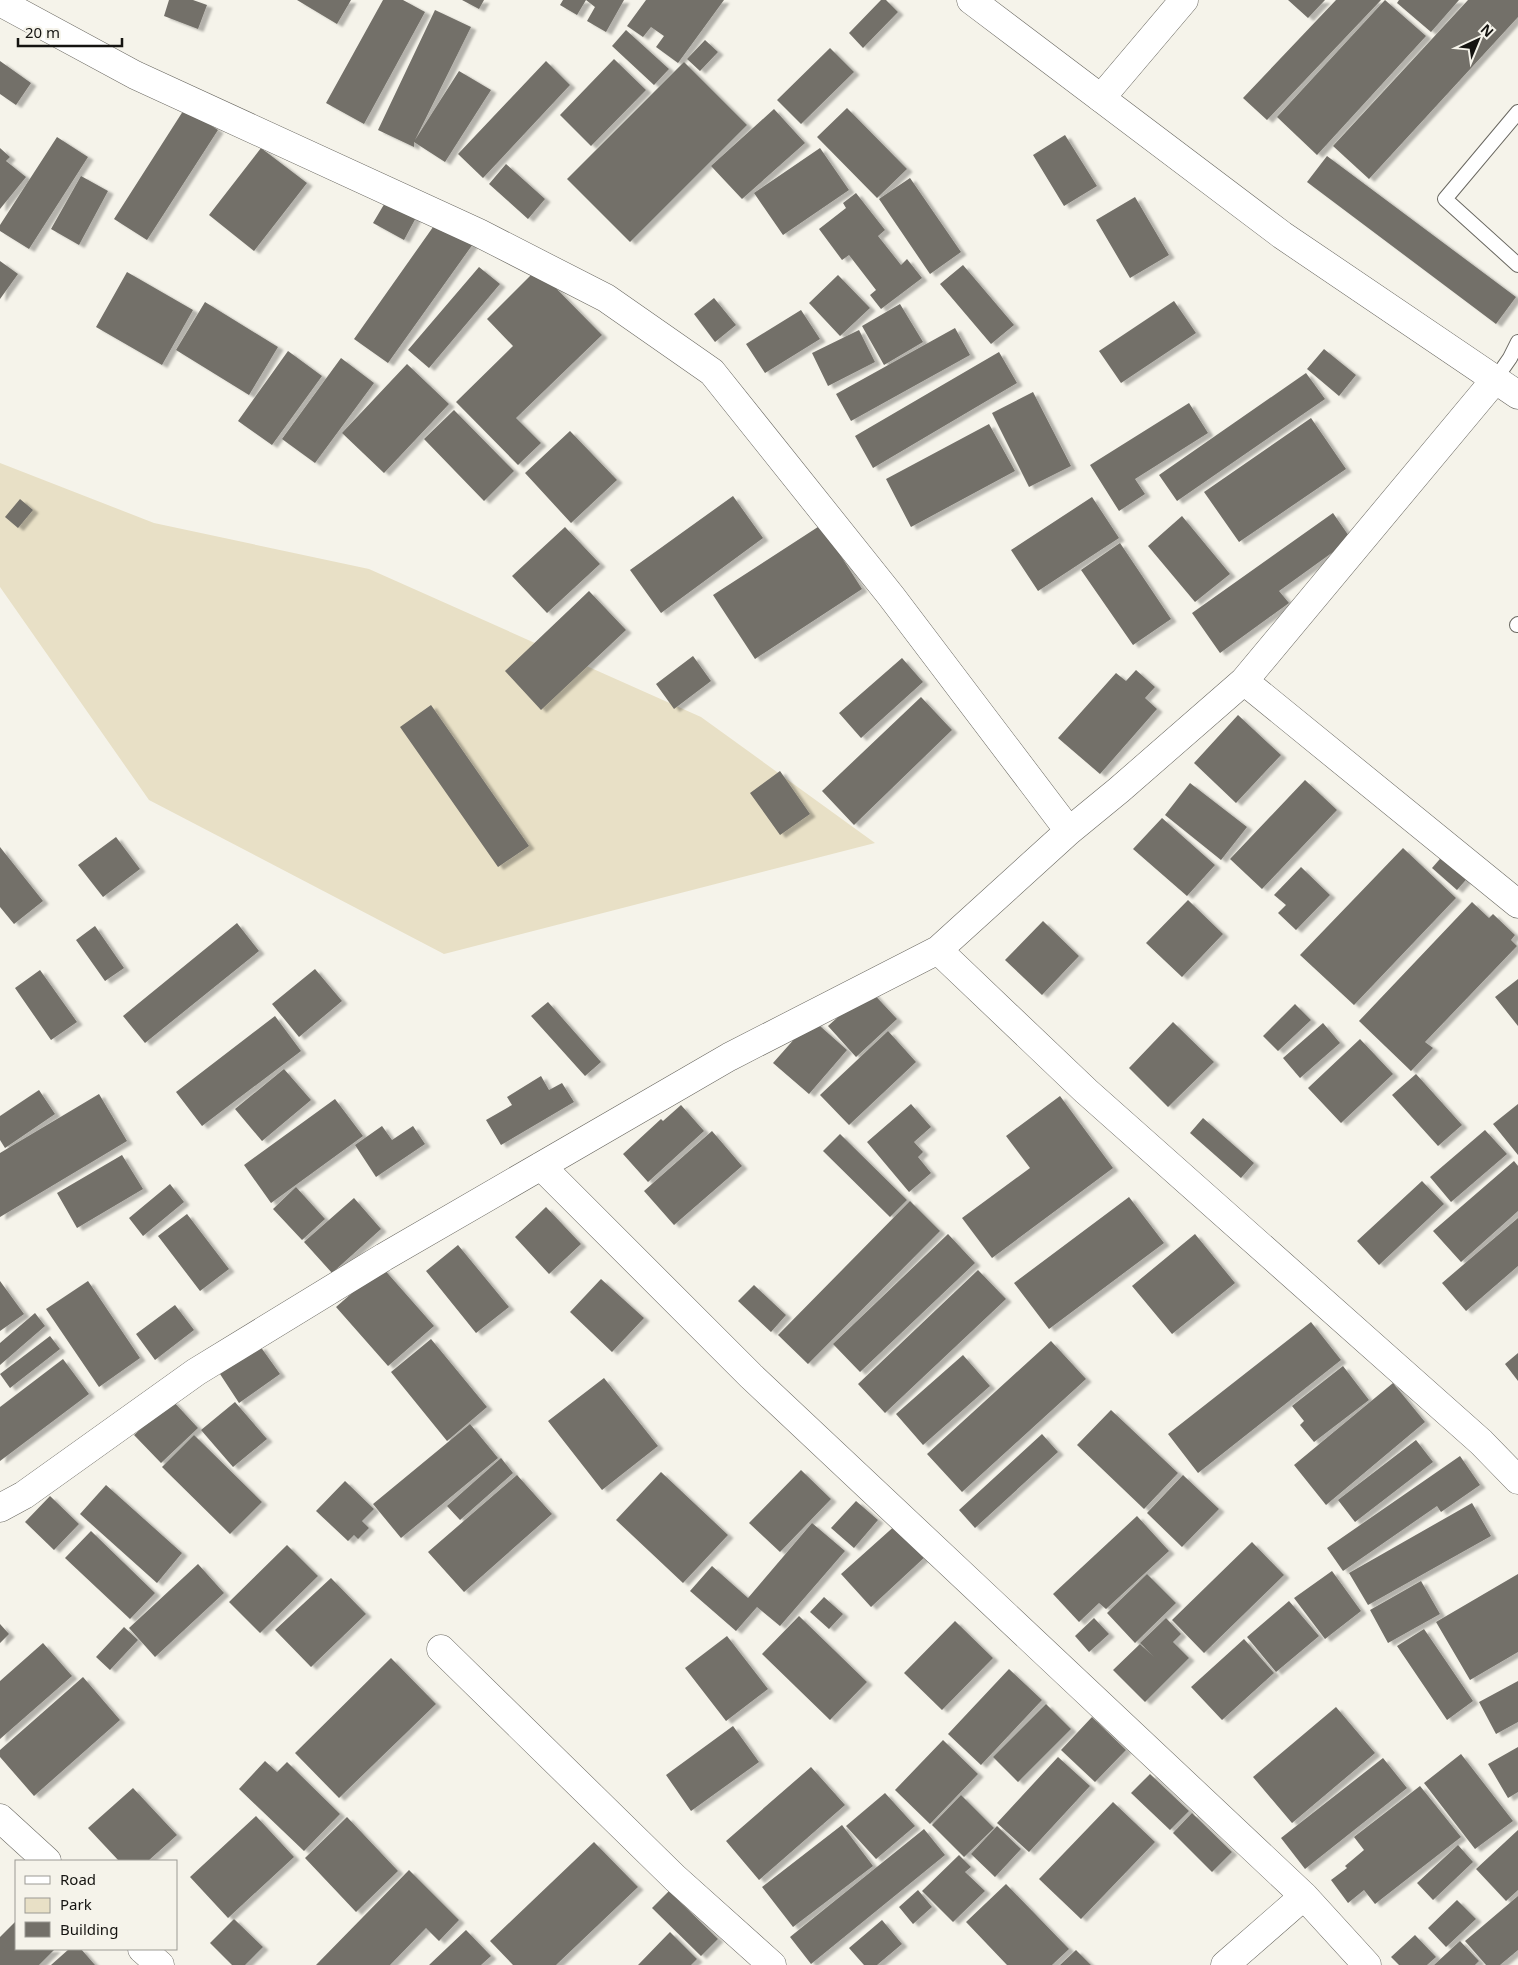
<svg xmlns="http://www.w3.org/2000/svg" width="1518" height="1965" viewBox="0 0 1518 1965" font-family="'Noto Sans',sans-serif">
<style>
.green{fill:#e8e0c6}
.building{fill:#737069;filter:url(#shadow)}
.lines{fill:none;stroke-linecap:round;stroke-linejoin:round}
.service-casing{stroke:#696760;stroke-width:16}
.minor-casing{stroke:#696760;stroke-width:29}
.tertiary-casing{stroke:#696760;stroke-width:29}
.service{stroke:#fff;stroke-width:14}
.minor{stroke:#fff;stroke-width:28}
.tertiary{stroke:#fff;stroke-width:28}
</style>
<defs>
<filter id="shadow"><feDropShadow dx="5.5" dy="3" stdDeviation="1" flood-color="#0004"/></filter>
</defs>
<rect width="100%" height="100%" fill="#f5f3ea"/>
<!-- green -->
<path class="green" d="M0 463 154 523 369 569 701 717 875 843 444 954 149 800 0 587Z"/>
<!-- building -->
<path class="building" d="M169 0H193L207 5 198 29 164 16Z
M297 0H351L337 24Z
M383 0H403L425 12 364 124 326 103Z
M462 0H484L479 9Z
M563 0H624L606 32 587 21 595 7 586 0 577 15 560 5Z
M646 0H724L678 63 656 47 664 36 651 27 643 37 627 26Z
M881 0H886L898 12 863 48 849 33Z
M1288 0H1325L1308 18Z
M1336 0H1381L1267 120 1243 98Z
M1385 0 1426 36 1317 155 1277 117Z
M1399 0H1459L1431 32 1397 3Z
M1468 0H1518V17L1369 179 1333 146Z
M435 10 471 27 415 140 459 71 491 90 445 162 414 142V147L378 130Z
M626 30 669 69 654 85 612 46Z
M705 40 718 52 700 71 687 59Z
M830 48 854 72 801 124 777 100Z
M614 59 646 90 591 146 560 115Z
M0 61 31 83 16 105 0 94Z
M546 61 570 85 483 178 458 154Z
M684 62 747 125 630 242 567 179Z
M185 108 218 130 147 240 114 219Z
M847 108 907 169 877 198 817 137Z
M774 109 805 143 742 199 711 166Z
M1065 135 1097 186 1064 206 1033 155Z
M57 137 88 157 29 249 0 231V225Z
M0 148 10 157 6 161 26 177 0 209Z
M261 148 307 183 254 251 209 215Z
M820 148 849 190 783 235 754 193Z
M1327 156 1516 297 1496 324 1307 182Z
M506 164 545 199 528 219 489 184Z
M81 176 108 191 79 245 51 229Z
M910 178 961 252 930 274 879 199Z
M856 193 885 230 878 236 901 265 907 259 922 278 881 309 870 295 876 290 849 255 842 260 819 229 846 208 843 203Z
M389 196 419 212 404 240 373 223Z
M1135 197 1169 255 1130 278 1096 220Z
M438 220 473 244 388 363 354 339Z
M0 261 18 274 0 299Z
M963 265 1014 325 991 344 940 284Z
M479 267 500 284 429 368 408 350Z
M537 269 602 335 516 418 541 443 518 465 456 402 513 346 487 319Z
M127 272 193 310 162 365 96 327Z
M838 275 870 308 840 336 809 303Z
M714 298 736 325 715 342 694 314Z
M1174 301 1196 333 1121 383 1099 351Z
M205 302 278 347 249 395 176 350Z
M900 304 923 342 884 365 862 326Z
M801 310 820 339 765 373 746 344Z
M955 328 970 355 851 421 836 394Z
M859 330 875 362 828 386 812 353Z
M1324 349 1356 375 1339 396 1307 369Z
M288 351 322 376 272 445 238 421Z
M999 352 1017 383 873 468 855 436Z
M341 358 374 383 315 463 282 439Z
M407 364 449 404 384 473 342 433Z
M1306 373 1325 399 1177 501 1159 475Z
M1033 392 1071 466 1029 487 992 413Z
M1189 403 1208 433 1135 479 1145 494 1119 511 1090 465Z
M454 410 514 471 484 501 424 439Z
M1311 418 1346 469 1239 542 1204 492Z
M989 424 1015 471 911 527 886 479Z
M570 431 617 480 571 523 525 473Z
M733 496 763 538 661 613 630 570Z
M1092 497 1119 538 1038 591 1011 550Z
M20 499 33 510 18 528 5 517Z
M1333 513 1351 539 1279 591 1289 603 1220 653 1192 613Z
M1182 516 1230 574 1195 602 1148 546Z
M821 525 862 589 755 659 713 595Z
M565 527 600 564 547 613 512 576Z
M1120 543 1171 619 1133 645 1081 570Z
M589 591 626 630 541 710 505 671Z
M693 656 711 681 674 709 656 684Z
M902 658 923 682 861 738 839 713Z
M1136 670 1155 687 1145 698 1157 709 1100 774 1058 738 1116 673 1126 681Z
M921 697 952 730 854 825 822 791Z
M431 705 529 846 498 867 400 727Z
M1238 715 1281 755 1236 803 1194 763Z
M780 771 810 814 780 835 750 793Z
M1305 780 1337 810 1262 889 1230 859Z
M1190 783 1247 827 1221 860 1165 815Z
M1162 818 1215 865 1187 896 1133 849Z
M116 837 140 869 103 897 78 865Z
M0 847 43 901 14 924 0 907Z
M1403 848 1456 898 1354 1005 1300 955Z
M1446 852 1471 874 1457 890 1432 868Z
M1301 867 1330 895 1296 930 1278 913 1286 905 1274 895Z
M1188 900 1223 934 1182 977 1146 943Z
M1472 902 1489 918 1493 914 1515 935 1511 940 1517 946 1425 1042 1433 1048 1411 1071 1359 1021Z
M1043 921 1079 956 1042 995 1005 960Z
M237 923 259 951 145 1043 123 1016Z
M95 926 124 968 105 981 76 940Z
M315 969 342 1001 299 1037 272 1004Z
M40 970 77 1022 51 1040 15 988Z
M1518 979V1026L1495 997Z
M869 989 897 1019 856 1057 828 1026Z
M548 1002 601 1062 585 1076 531 1016Z
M1295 1004 1311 1020 1278 1051 1263 1036Z
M275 1016 301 1051 202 1126 176 1092Z
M812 1019 847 1050 809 1094 773 1063Z
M1173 1022 1214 1062 1168 1107 1129 1068Z
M1323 1023 1340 1043 1300 1078 1283 1058Z
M888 1031 916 1062 849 1125 820 1095Z
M1360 1039 1393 1074 1341 1123 1308 1088Z
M284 1069 311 1100 262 1141 235 1109Z
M1416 1074 1462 1125 1438 1146 1392 1095Z
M541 1076 549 1090 562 1083 574 1102 501 1145 486 1120 512 1105 507 1097Z
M39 1090 55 1114 5 1148 0 1140V1116Z
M99 1094 127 1141 0 1217V1153Z
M1060 1096 1113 1168 992 1258 962 1218 1030 1168 1006 1136Z
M335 1099 363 1136 271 1203 244 1165Z
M911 1104 931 1127 914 1142 923 1152 918 1157 931 1173 909 1192 867 1142Z
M1518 1104V1155L1493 1124Z
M681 1105 704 1131 648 1182 623 1154 661 1119 663 1121Z
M1203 1118 1254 1163 1241 1178 1190 1133Z
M382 1126 392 1140 413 1126 425 1144 376 1177 355 1145Z
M1485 1130 1507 1154 1451 1202 1430 1177Z
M712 1131 742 1166 674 1225 644 1191Z
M840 1134 907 1200 890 1217 823 1151Z
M122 1155 143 1189 77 1228 57 1193Z
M1514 1161 1518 1166V1211L1461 1262 1433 1231Z
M1422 1181 1444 1204 1379 1265 1357 1241Z
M170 1184 184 1202 143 1236 129 1218Z
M296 1187 325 1219 302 1240 273 1209Z
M1129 1197 1164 1243 1049 1329 1014 1283Z
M354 1198 381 1229 332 1273 304 1242Z
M910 1201 940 1231 808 1364 778 1335Z
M546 1207 581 1244 549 1274 515 1237Z
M187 1214 229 1269 200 1291 158 1236Z
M1518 1218V1266L1466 1311 1442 1283Z
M948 1234 975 1263 860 1372 833 1344Z
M1195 1234 1235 1283 1172 1334 1132 1286Z
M458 1245 509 1307 476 1333 426 1271Z
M382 1267 434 1326 388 1366 336 1307Z
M978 1270 1006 1299 885 1413 858 1384Z
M601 1279 644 1318 612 1352 570 1312Z
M0 1281 24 1314 0 1331Z
M88 1281 140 1358 99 1387 46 1309Z
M754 1285 786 1315 771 1332 738 1301Z
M175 1305 194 1330 155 1360 136 1334Z
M35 1313 45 1326 0 1365V1343Z
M1311 1322 1341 1360 1198 1473 1168 1434Z
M50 1336 60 1349 10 1388 0 1374Z
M431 1339 487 1407 447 1441 391 1372Z
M1051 1341 1086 1379 962 1492 927 1454Z
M260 1346 280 1374 239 1403 220 1374Z
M1518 1353V1381L1505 1364Z
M963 1355 990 1386 923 1445 896 1414Z
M63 1359 89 1394 0 1461V1407Z
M1343 1366 1369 1400 1314 1442 1300 1425 1304 1421 1292 1406Z
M604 1378 658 1446 602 1490 548 1421Z
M1393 1383 1425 1422 1326 1505 1294 1465Z
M172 1400 198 1428 161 1463 134 1435Z
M235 1402 267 1439 233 1467 201 1430Z
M1111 1410 1178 1473 1144 1509 1077 1445Z
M470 1424 498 1458 401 1538 373 1504Z
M1042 1434 1058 1452 975 1528 959 1510Z
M194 1435 262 1502 230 1534 162 1467Z
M1416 1440 1433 1462 1355 1522 1338 1500Z
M1460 1456 1480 1485 1441 1512 1437 1506 1343 1571 1327 1548Z
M501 1458 513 1473 460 1520 447 1506Z
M801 1470 831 1499 780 1552 749 1523Z
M661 1472 728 1535 683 1583 616 1520Z
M517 1475 552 1514 464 1592 428 1552Z
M1183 1475 1219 1509 1182 1547 1147 1513Z
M345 1481 374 1509 362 1521 369 1528 358 1539 354 1535 348 1541 316 1511Z
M106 1485 182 1553 157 1583 80 1514Z
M50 1496 79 1524 54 1550 25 1522Z
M856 1501 878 1520 854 1548 831 1528Z
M1472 1503 1491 1536 1368 1605 1349 1573Z
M1137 1516 1169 1551 1106 1609 1099 1603 1079 1622 1053 1594Z
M812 1523 845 1551 780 1626 757 1607 736 1631 690 1591 712 1566 748 1598Z
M898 1523 927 1555 871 1607 841 1574Z
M91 1531 155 1593 130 1619 65 1558Z
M1252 1542 1284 1575 1204 1653 1172 1620Z
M287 1545 318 1576 260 1633 229 1602Z
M198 1564 224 1593 155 1657 129 1628Z
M1332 1571 1361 1611 1325 1639 1294 1598Z
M1147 1574 1176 1603 1135 1643 1107 1613Z
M1518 1574V1652L1470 1680 1436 1622Z
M331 1578 366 1614 311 1667 275 1630Z
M1421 1581 1440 1614 1388 1643 1370 1610Z
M824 1597 843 1614 829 1629 810 1612Z
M1289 1601 1319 1636 1276 1672 1247 1637Z
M799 1616 867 1682 830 1720 762 1654Z
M1094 1618 1109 1634 1089 1652 1075 1636Z
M1166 1618 1181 1634 1173 1642 1189 1658 1145 1702 1113 1670 1140 1644 1154 1657 1140 1643Z
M955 1621 993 1658 942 1710 904 1673Z
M0 1624 9 1634 0 1643Z
M124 1627 138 1640 110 1670 96 1657Z
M1424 1629 1473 1701 1447 1720 1397 1646Z
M727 1636 768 1689 726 1721 685 1668Z
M1244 1639 1274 1673 1222 1720 1191 1687Z
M43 1643 72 1676 0 1739V1681Z
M391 1658 436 1704 339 1798 295 1753Z
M1009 1669 1042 1700 981 1765 948 1734Z
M83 1677 120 1720 34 1796 0 1757V1750Z
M1518 1681V1722L1496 1734 1479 1702Z
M1046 1704 1071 1729 1018 1782 993 1757Z
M1336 1707 1375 1753 1292 1823 1253 1777Z
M1092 1717 1126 1750 1095 1782 1061 1750Z
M733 1726 759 1762 691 1811 666 1775Z
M943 1740 978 1774 930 1824 895 1790Z
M1518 1747V1792L1508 1798 1488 1764Z
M1461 1754 1513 1821 1475 1849 1424 1783Z
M1058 1757 1090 1786 1029 1852 997 1823Z
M1383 1758 1407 1788 1305 1869 1281 1838Z
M265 1761 277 1772 287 1762 340 1814 304 1851 239 1789Z
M811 1767 845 1805 759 1880 726 1841Z
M1150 1774 1189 1811 1170 1830 1131 1793Z
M1420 1786 1461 1837 1375 1904 1364 1890 1348 1903 1331 1880 1347 1868 1345 1866 1364 1850 1354 1837Z
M133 1788 177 1835 148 1861H119L88 1828Z
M885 1793 915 1826 876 1859 846 1826Z
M961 1795 994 1828 964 1857 932 1825Z
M1113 1802 1155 1842 1081 1919 1039 1879Z
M1192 1813 1232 1852 1212 1872 1173 1833Z
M256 1816 294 1857 228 1918 190 1877Z
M347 1817 398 1871 356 1912 305 1858Z
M842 1825 873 1866 793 1927 762 1887Z
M997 1826 1021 1849 995 1877 971 1854Z
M924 1829 945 1855 811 1964 790 1937Z
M1518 1830V1890L1506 1901 1476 1869Z
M594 1842 638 1887 556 1965H513L490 1941Z
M1458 1845 1473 1862 1433 1900 1417 1883Z
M959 1855 971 1867 965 1872 985 1891 953 1922 922 1891Z
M409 1870 459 1920 439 1941 426 1928 390 1965H316Z
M1006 1884 1069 1949 1052 1965H1007L966 1922Z
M918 1890 932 1907 913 1924 899 1907Z
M669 1891 718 1939 701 1956 652 1908Z
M1518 1896V1950L1500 1965H1486L1465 1941Z
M1457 1900 1476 1919 1446 1947 1428 1928Z
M234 1919 263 1947 245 1965H232L210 1943Z
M882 1920 902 1944 877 1965H864L849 1948Z
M16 1921V1949H55L39 1965H0V1937Z
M466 1930 491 1956 481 1965H429Z
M670 1932 697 1959 691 1965H638Z
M1415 1935 1436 1957 1427 1965H1399L1391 1957Z
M1460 1941 1479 1961 1475 1965H1434Z
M69 1949H81L95 1965H51Z
M1076 1950 1091 1965H1060Z"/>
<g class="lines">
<!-- service casing -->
<g class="service-casing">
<path id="service" d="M1518 112 1445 199 1518 265
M1494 381 1510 358 1518 342
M1517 625 1518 624"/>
</g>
<!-- minor casing -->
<g class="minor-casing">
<path id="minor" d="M0 2 135 75 479 233 606 298 712 372 891 596 1069 831 1119 790 1244 681 1494 381
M1101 98 1184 0
M1244 681 1518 904
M938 950 1086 1091 1481 1442 1518 1480
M541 1166 751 1376 1304 1896 1367 1965
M0 1508 24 1495 196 1372 384 1257 729 1057 938 950 1069 831
M441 1649 675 1878 772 1965
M0 1818 47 1861
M142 1949 160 1965
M1225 1965 1304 1896"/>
</g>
<!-- tertiary casing -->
<g class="tertiary-casing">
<path id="tertiary" d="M971 0 1282 235 1518 395"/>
</g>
<!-- service -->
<use href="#service" class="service"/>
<!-- minor -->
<use href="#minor" class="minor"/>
<!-- tertiary -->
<use href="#tertiary" class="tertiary"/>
</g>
<!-- legend -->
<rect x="15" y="1860" width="162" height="90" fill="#f5f3ea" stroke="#9b9a93"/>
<rect x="25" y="1876" width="25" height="8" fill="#ffffff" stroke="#9b9a93"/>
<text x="60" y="1885" font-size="15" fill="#151411">Road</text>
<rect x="25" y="1898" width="25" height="15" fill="#e8e0c6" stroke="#9b9a93"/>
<text x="60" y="1910" font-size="15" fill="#151411">Park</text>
<rect x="25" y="1922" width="25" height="15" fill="#737069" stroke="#9b9a93"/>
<text x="60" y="1935" font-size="15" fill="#151411">Building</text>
<!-- north arrow -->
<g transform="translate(1478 40) rotate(44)" stroke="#f5f3ea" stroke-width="4" paint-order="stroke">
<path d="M0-4L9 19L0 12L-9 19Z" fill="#151411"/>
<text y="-8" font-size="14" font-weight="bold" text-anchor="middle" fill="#151411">N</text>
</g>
<!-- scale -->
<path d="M18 38v8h104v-8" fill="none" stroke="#151411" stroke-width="2.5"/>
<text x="25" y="38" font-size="15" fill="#151411" stroke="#f5f3ea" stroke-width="4" paint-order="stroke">20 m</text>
</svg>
